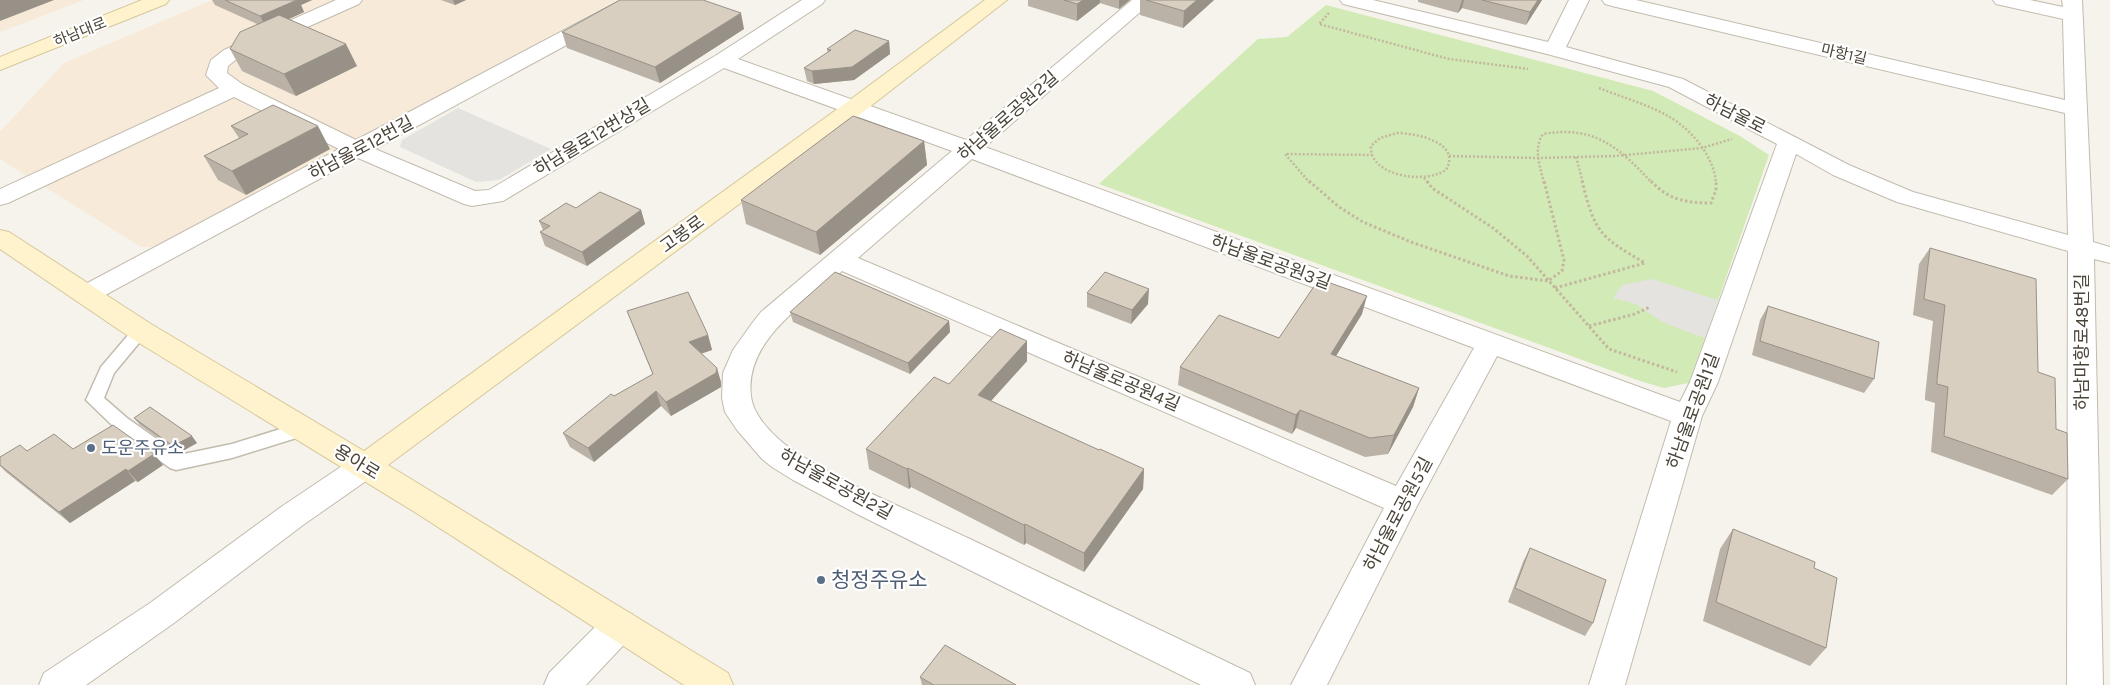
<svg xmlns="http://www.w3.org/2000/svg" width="2110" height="685" viewBox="0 0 2110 685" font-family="Karla,'Noto Sans KR',sans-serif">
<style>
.commercial{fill:#f7ead8}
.green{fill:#d2eab5}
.parking{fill:#e5e3e0}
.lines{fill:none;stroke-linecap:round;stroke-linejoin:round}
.lane-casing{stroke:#c2bbae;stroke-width:3}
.street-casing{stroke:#c2bbae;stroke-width:2}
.secondary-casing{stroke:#d6c79b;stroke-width:2}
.path-far1{stroke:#c4b79f;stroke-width:2.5;stroke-dasharray:2 2;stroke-linecap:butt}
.path{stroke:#c4b79f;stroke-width:3;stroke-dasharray:2.5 2.5;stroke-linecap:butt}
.lane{fill:#fff;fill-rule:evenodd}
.street{fill:#fff;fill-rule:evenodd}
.secondary{fill:#fff3cd;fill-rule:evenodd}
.wall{fill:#bab2a6}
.shaded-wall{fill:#979187}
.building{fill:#d8cfc1;stroke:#979187}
.service-dot{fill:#5c6f8a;stroke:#fff;stroke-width:2}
.labels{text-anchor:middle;stroke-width:4.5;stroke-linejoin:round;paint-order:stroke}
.far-street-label{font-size:15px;fill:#4b4439;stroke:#fff}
.street-label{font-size:18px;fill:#4b4439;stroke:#fff}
.service-label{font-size:18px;fill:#4e5e75;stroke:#fff;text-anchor:start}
.near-service-label{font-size:21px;fill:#4e5e75;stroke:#fff;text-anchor:start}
</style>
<rect width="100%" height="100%" fill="#f6f3ec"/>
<!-- commercial -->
<path class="commercial" d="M0 0H84L0 32Z
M212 0H617L155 247H141L0 159V132L64 63Z"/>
<!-- green -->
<path class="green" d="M1326 5 1653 91 1740 136 1769 155 1689 383 1664 388 1640 381 1099 184 1258 39 1287 37Z"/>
<!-- parking -->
<path class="parking" d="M458 108 551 149 499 180 476 182 400 147 402 140Z
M1652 279 1718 300 1705 338 1664 323 1636 304 1613 298 1622 285Z"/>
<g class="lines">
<!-- lane casing -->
<g class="lane-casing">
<path id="lane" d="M141 325 147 327 149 331 114 373 104 398 127 418 179 455 232 444 303 422 309 424 312 429 309 434 232 458 176 470 170 468 115 428 86 400 101 367 135 327Z"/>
</g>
<!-- street casing -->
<g class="street-casing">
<path id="street" d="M336 0H362L359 4 238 58 228 66 227 73 242 84 356 140 621 0H645L642 4 375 149 475 191 489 190 715 56 802 0H825L822 4 738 59 966 140 1132 0H1154L985 147 1680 402 1690 382 1777 144 1669 87 1547 54 1343 4 1340 0H1373L1548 42 1569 0H1589L1566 47 1683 79 1849 165 1913 192 2068 235 2065 113 1612 6 1605 4 1602 0H1636L2065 100 2063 19 1996 4 1993 0H2030L2063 7 2062 0H2082L2093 242 2110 247V263L2094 259 2103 685H2067L2068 251 1897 202 1833 175 1796 154 1718 382 1702 416 1625 685H1589L1671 421 1497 356 1417 506 1327 685H1291L1384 508 842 271C806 303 744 340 751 396 753 417 777 440 794 451 849 487 912 511 970 539 1063 584 1157 628 1250 673L1255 685H1201L859 515 793 480 772 467 762 459 737 430 725 412 722 398 723 373 733 350 753 322 761 312 952 151 724 68 503 201 472 206 464 204 358 158 96 300 87 303 78 300 74 294 78 288 339 149 234 97 8 203 0 205V189L219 88 206 75 211 60 224 50ZM972 159 1474 348 1396 486 858 258Z
M365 454 376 458 380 466 376 474 303 525 174 623 86 685H39L44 673 150 603 281 507 354 458Z
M620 610 632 614 637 625 632 636 586 685H544L549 673 608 614Z"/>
</g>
<!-- secondary casing -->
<g class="secondary-casing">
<path id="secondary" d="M142 0H169L166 4 0 70V57Z
M985 0H1007L863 112 388 465 728 673 733 685H684L413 511 131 338 0 249V230L9 232 151 324 364 451 847 102Z"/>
</g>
<!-- path-far1 -->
<path class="path-far1" d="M1329 13 1319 24 1449 59 1528 69
M1599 88C1621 97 1647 104 1668 116 1691 129 1714 156 1716 183
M1397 133C1415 133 1462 142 1446 170 1426 184 1369 177 1371 146L1380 138Z
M1449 156 1538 158 1615 156 1702 148 1732 139
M1576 157 1583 183
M1424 178 1428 183
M1310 183 1285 154 1372 155
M1544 183C1540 166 1533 149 1543 134 1594 125 1619 147 1652 183"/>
<!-- path -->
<path class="path" d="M1309 181 1339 207 1363 222 1411 242 1509 276 1548 281 1562 271 1564 260 1544 181
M1427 181 1432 188 1493 228 1527 256 1609 349 1677 372
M1651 181C1668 200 1687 203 1711 203L1716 190V181
M1555 288 1645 263C1600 237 1595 233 1582 181
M1589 326 1635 314 1650 307"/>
<!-- lane -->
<use href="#lane" class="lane"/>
<!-- street -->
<use href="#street" class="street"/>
<!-- secondary -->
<use href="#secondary" class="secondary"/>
</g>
<!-- wall -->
<path class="wall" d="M212 0H312L301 5 304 12 289 19 357 66 296 96 242 71 230 49 257 24 215 5Z
M441 0H466L455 5Z
M1028 0H1130L1119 9 1100 3 1077 21 1028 6Z
M1140 0H1214L1183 28 1140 15Z
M1418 0H1542L1526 25 1462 8 1458 13 1418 2Z
M744 29 660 83 567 48 562 32Z
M889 41 890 54 854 80 814 84 807 81 804 68 828 53 827 49Z
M231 126 330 149 246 195 218 180 204 156 239 138Z
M924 141 927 165 820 255 746 224 741 200Z
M576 208 641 210 645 224 587 266 545 246 540 232 543 230 539 221Z
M1930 248 2038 372 2056 429 2068 479 2052 495 1931 452 1935 403 1925 400V396L1933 321 1913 315 1919 264Z
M1087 293 1148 304 1131 324 1087 307Z
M1768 306 1874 379 1864 393 1752 355 1760 320Z
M627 311 708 335 712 350 701 354 721 382V387L671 416 661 406 594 462 570 447 563 433 614 396 653 375Z
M790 312 949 321 950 332 910 374 793 322Z
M1362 314 1336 356 1419 388 1413 407 1388 454 1365 457 1296 428 1292 434 1178 385 1180 367Z
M1027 341V361L991 401 1099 450 1144 469 1143 489 1084 572 1026 543 1024 545 911 487 909 489 869 469 866 449 949 384Z
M134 418 197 443 179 453 140 425Z
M73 449 163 465 138 482 135 481 70 523 6 472 0 466V457L27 451Z
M1733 529 1814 568 1826 648 1810 666 1703 621 1720 549Z
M1530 548 1593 623 1585 636 1508 602 1523 562Z
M920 677 1016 685H922Z"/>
<!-- shaded-wall -->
<path class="shaded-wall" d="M0 0H54L0 21Z
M290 0H312L301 5 304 12 267 29 260 16Z
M453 0H466L455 5Z
M1083 0H1100V3L1077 21V4Z
M1119 0H1130L1119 9Z
M1197 0H1214L1183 28 1184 11Z
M1462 0H1464L1462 8 1458 13Z
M1538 0H1542L1526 25 1530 12Z
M741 13 744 29 660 83 655 67Z
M889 41 890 54 854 80 814 84 812 71Z
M346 44 357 66 296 96 284 74Z
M318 126 330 149 246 195 232 171Z
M924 141 927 165 820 255 816 232Z
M641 210 645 224 587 266 582 252Z
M1149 289 1148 304 1131 324 1132 310Z
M1367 296 1362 314 1326 372 1331 354Z
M949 321 950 332 910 374 908 363Z
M708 335 712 350 693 356 689 342Z
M1027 341V361L979 414 978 395Z
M717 368 721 382V387L671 416 666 402Z
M1419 388 1413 407 1388 454 1394 435Z
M656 391 661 406 594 462 588 448Z
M1300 410 1296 428 1292 434 1296 415Z
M192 436 197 443 179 453 173 446Z
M154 454 163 465 138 482 128 471Z
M908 468 911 487 909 489 907 469Z
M126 469 135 481 70 523 59 512Z
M1144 469 1143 489 1084 572V553Z
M1025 524 1026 543 1024 545V525Z"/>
<!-- building -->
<path class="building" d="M225 0H297L260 16Z
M620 0H703L741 13 655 67 562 32Z
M1064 0H1083L1077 4Z
M1146 0H1197L1184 11Z
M1482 0H1538L1530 12Z
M279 15 346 44 284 74 230 49 240 32Z
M855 30 889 41 852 67 812 71 804 68 831 50 827 49Z
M273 105 318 126 232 171 204 156 248 134 231 126Z
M853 116 924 141 816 232 741 200Z
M600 192 641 210 582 252 540 232 550 226 539 221 566 203 576 208Z
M1930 248 2036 279 2038 372 2055 378 2056 429 2067 433 2068 479 1944 436 1948 387 1937 384V380L1945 305 1924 299Z
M835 272 949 321 908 363 790 312Z
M1105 272 1149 289 1132 310 1087 293Z
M1319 279 1367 296 1331 354 1419 388 1394 435 1370 438 1300 410 1296 415 1180 367 1219 315 1279 338Z
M688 292 708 335 689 342 717 368 716 373 666 402 656 391 588 448 563 433 611 394 614 396 653 374 627 311Z
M1768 306 1879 342 1874 379 1760 341Z
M1000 329 1027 341 978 395 1099 450 1100 449 1144 469 1084 553 1025 524 1024 525 908 468 907 469 866 449 934 377 949 384Z
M150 407 192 436 173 446 134 418Z
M113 425 154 454 128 471 126 469 59 512 0 465V457L20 445 27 451 54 434 73 449Z
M1733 529 1815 562 1814 568 1837 578 1826 648 1716 602Z
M1530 548 1606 580 1593 623 1515 588Z
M945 645 1016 685H934L920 677Z"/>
<!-- markers -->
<g class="service-dot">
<circle cx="91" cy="448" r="5"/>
<circle cx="821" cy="580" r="5"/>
</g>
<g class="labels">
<!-- far-street labels -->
<g class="far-street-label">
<text transform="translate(80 32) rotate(-22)" y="5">하남대로</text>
<text transform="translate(1844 54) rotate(13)" y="5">마항1길</text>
</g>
<!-- street labels -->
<g class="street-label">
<text transform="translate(1735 114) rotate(27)" y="6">하남울로</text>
<text transform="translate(1008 116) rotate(-41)" y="6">하남울로공원2길</text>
<text transform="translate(592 137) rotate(-31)" y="6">하남울로12번상길</text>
<text transform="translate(361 148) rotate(-28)" y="6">하남울로12번길</text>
<text transform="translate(682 234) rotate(-36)" y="6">고봉로</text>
<text transform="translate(1271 262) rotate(20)" y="6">하남울로공원3길</text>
<text transform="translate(2082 342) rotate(-90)" y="6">하남마항로48번길</text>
<text transform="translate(1121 381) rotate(23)" y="6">하남울로공원4길</text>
<text transform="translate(1693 411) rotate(-70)" y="6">하남울로공원1길</text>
<text transform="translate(357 462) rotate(31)" y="6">용아로</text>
<text transform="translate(836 484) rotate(29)" y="6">하남울로공원2길</text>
<text transform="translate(1398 514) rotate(-62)" y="6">하남울로공원5길</text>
</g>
<!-- service labels -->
<g class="service-label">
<text x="101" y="454">도운주유소</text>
</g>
<!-- near-service labels -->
<g class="near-service-label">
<text x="831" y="587">청정주유소</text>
</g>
</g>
</svg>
